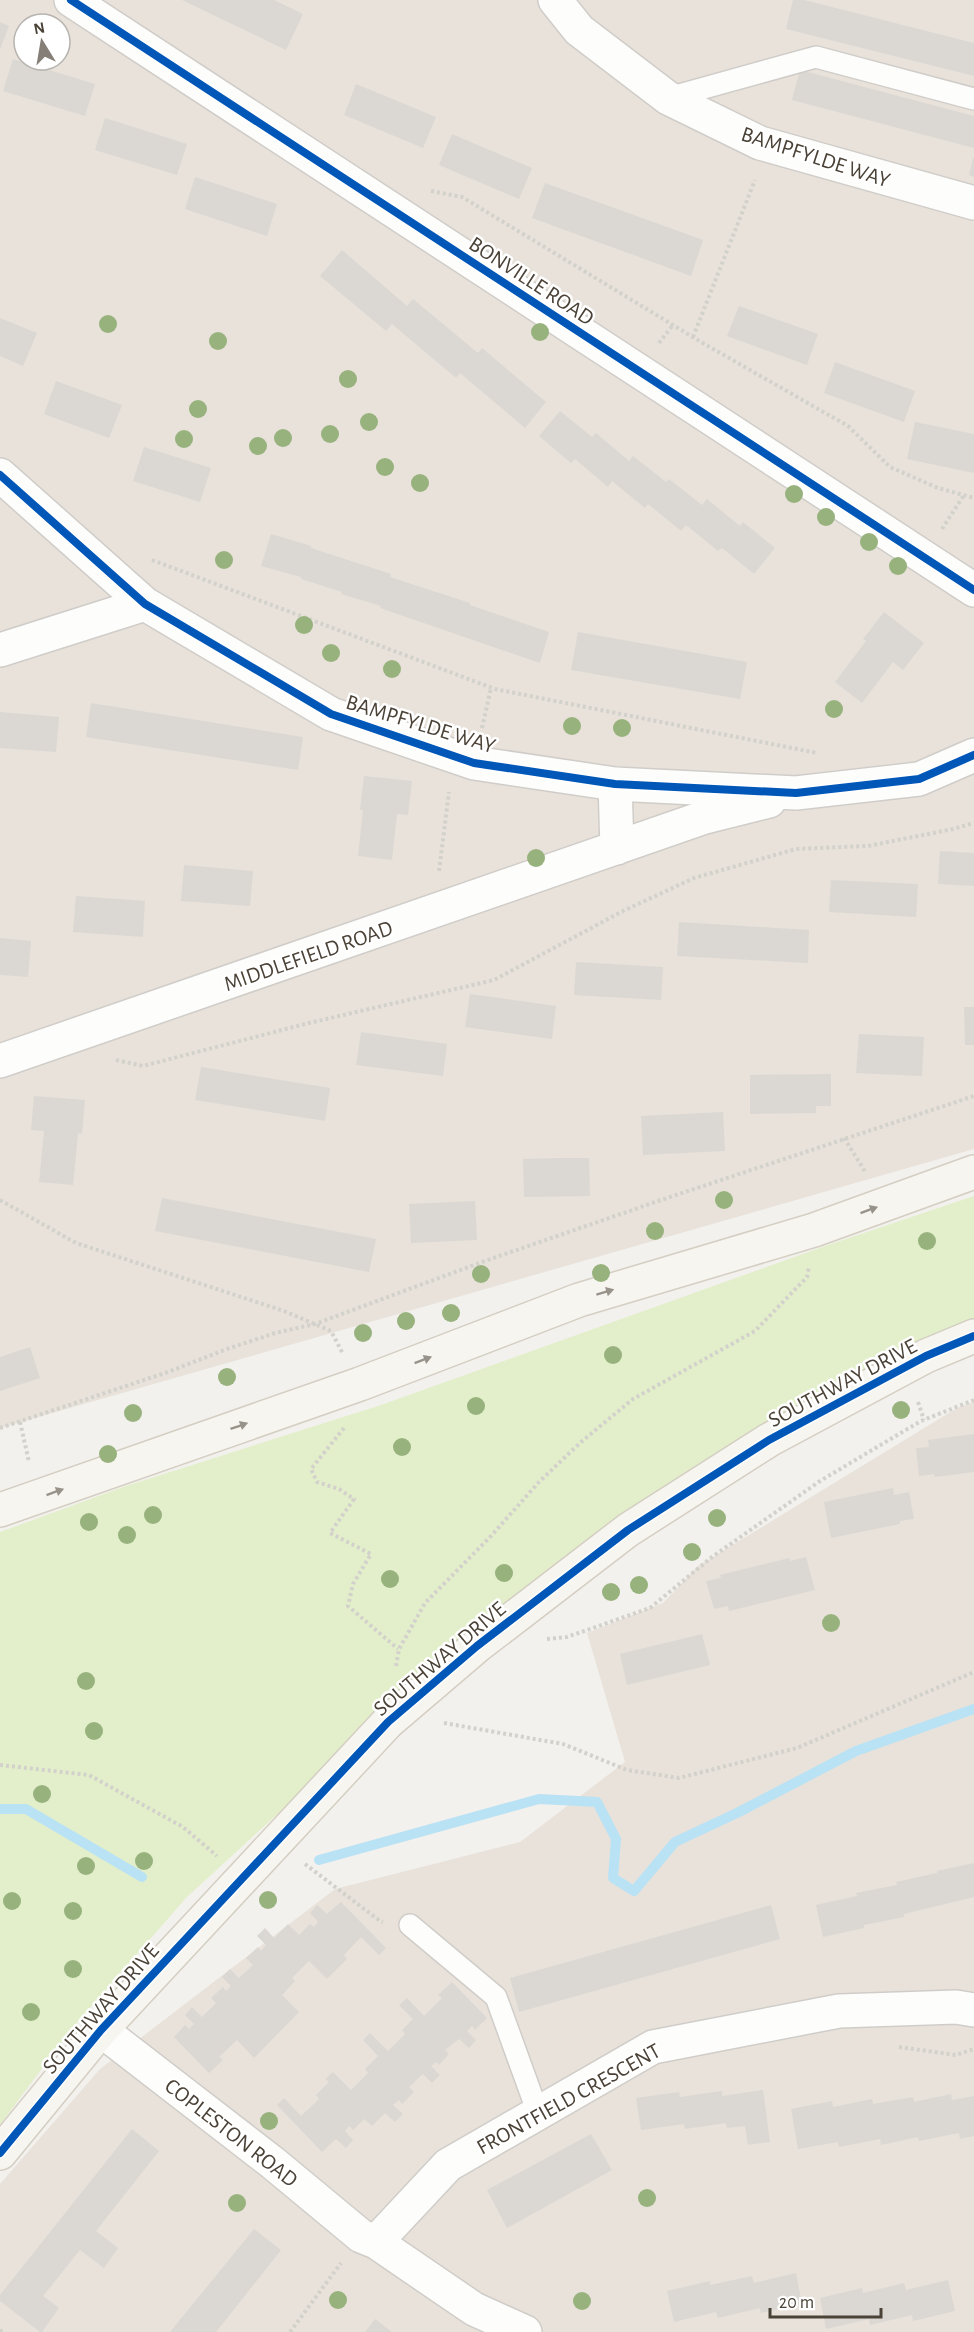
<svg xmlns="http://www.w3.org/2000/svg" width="974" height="2332" viewBox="0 0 974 2332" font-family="'Alegreya Sans',sans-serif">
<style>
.residential{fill:#e8e2da;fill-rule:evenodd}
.green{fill:#e3efcb}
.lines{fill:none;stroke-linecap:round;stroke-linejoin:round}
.stream{stroke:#bae2f5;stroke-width:10}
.building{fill:#dbd8d3}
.lane-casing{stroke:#d0cdc9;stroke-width:24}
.street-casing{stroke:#d0cdc9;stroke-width:36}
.secondary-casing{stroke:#d4cec3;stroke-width:36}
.path{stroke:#d3d1cb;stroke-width:4;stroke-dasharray:3 3;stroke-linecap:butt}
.lane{stroke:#fdfdfc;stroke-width:21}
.street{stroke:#fdfdfc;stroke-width:33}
.secondary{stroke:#f7f5f0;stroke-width:33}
.cycleway-casing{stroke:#fff;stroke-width:11}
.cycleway{stroke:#0057b8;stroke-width:8}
.tree{fill:#97b27d}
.oneway{fill:#98938a}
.labels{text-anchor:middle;stroke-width:5;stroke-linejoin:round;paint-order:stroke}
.street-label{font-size:22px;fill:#4b4237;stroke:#fff}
</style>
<rect width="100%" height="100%" fill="#f3f1ed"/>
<!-- residential -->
<path class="residential" d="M0 0H974V1149L0 1428ZM24 24H60V60H24Z
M974 1402V2332H0V2184L100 2069 335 1889 520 1842 625 1762 587 1633 663 1603 698 1566 957 1408Z"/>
<!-- green -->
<path class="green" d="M974 1196V1328L923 1348 622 1513 424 1670 283 1809 186 1898 69 2032 0 2125V1532L123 1487 381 1405 828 1245Z"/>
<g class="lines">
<!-- stream -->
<path class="stream" d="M0 1809H26L142 1877
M319 1860 539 1799 597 1802 616 1839 613 1878 634 1891 675 1842 739 1812 856 1751 974 1709"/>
</g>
<!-- building -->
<path class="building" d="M182 0H274L303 14 286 50Z
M793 0H804L974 43V76L786 29Z
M0 22 9 26 0 49Z
M13 59 95 84 85 116 3 91Z
M800 70 974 116V148L792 100Z
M356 84 436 117 423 148 344 115Z
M105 118 187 144 177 175 95 150Z
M452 134 532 168 519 199 439 165Z
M973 158H974V177L969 175Z
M195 177 277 204 267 236 185 209Z
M545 183 703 240 691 276 532 218Z
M342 250 407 306 413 299 478 353 482 348 546 402 525 428 460 373 456 378 392 324 386 331 320 276Z
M739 306 818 334 807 365 727 336Z
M0 318 37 333 23 366 0 356Z
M835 362 915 391 904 422 824 393Z
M56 381 122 405 109 438 44 414Z
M560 411 592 437 596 433 629 461 633 456 666 482 669 479 702 505 707 499 740 526 743 522 775 548 754 574 722 548 718 551 686 525 681 531 648 504 645 508 612 481 608 487 575 459 571 463 539 436Z
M915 422 974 434V473L907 459Z
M144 447 211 468 200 502 133 481Z
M271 534 311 546V548L391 574 390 577 470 603V605L549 632 540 663 380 608 381 606 341 594 342 592 301 579V577L261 566Z
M884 612 924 643 903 670 893 662 862 703 835 682 866 641 863 639Z
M578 632 747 662 740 699 571 670Z
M91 703 303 737 298 770 86 737Z
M0 712 59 717 56 752 0 748Z
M364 776 412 781 408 815 397 814 392 860 358 856 363 810H360Z
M940 851 974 853V886L938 884Z
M184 865 253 871 250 906 181 901Z
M831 880 918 884 916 917 829 912Z
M76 896 145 901 143 937 73 932Z
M679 922 809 930 808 963 677 956Z
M0 938 31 941 28 977 0 975Z
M576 962 663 967 661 1000 574 995Z
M470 994 556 1006 552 1039 465 1027Z
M964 1007H974V1045H965Z
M361 1032 447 1044 443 1076 356 1065Z
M859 1034 924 1037 922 1076 856 1073Z
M201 1067 330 1088 325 1121 195 1100Z
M831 1074V1106H816V1113L750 1114V1075Z
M34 1096 85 1100 82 1134 78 1133 73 1185 39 1182 44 1131 31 1130Z
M723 1112 725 1151 643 1155 641 1116Z
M556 1158H589L590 1196 524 1197 523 1159Z
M162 1198 376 1239 369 1272 155 1231Z
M475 1201 477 1240 411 1243 409 1204Z
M30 1347 40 1378 0 1391V1357Z
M974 1434V1472L935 1477 934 1474 919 1476 916 1448 929 1447 928 1440Z
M893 1488 894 1495 909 1492 914 1519 900 1521V1524L831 1538 824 1502Z
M806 1557 815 1590 729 1611 728 1606 714 1609 706 1581 721 1578 720 1575 789 1558 790 1561Z
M702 1634 710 1665 627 1685 620 1654Z
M974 1863V1897L904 1914V1917L864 1925V1928L823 1937 816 1905 857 1896 856 1893 897 1885 896 1882 937 1873V1871Z
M341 1902 386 1948 379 1955 361 1937 344 1955 347 1959 327 1979 309 1961 292 1978 295 1981 282 1995 299 2012 254 2058 237 2040 219 2057 223 2060 209 2073 174 2037 185 2025 189 2029 194 2024 185 2015 192 2007 202 2017 216 2003 211 1998 223 1987 226 1991 231 1986 222 1977 230 1969 239 1978 253 1965 246 1958 258 1947 261 1951 266 1945 257 1936 265 1928 274 1938 288 1924 299 1935 310 1924 314 1927 318 1922 310 1913 317 1905 327 1914Z
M771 1905 780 1939 519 2012 510 1978Z
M452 1982 487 2018 475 2030 472 2026 467 2031 476 2040 469 2048 459 2039 445 2050 449 2054 439 2065 436 2062 431 2066 440 2075 432 2083 423 2074 409 2087 414 2092 402 2104 399 2100 393 2105 403 2114 395 2122 385 2113 372 2126 364 2119 353 2130 349 2126 345 2131 353 2140 346 2148 336 2139 322 2152 277 2105 284 2098 301 2116 319 2099 316 2095 329 2082 325 2079 333 2072 351 2090 368 2073 365 2069 378 2056 363 2040 370 2033 388 2051 405 2034 402 2030 413 2019 399 2005 407 1998 424 2016 442 1998 438 1995Z
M763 2090 770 2142 748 2145 745 2126 727 2128 726 2123 685 2129 684 2124 641 2130 636 2098 679 2092 680 2097 722 2091V2096Z
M951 2094 952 2100 974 2096V2136L960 2139 959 2133 919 2141 918 2137 881 2145 880 2139 839 2147 838 2142 798 2149 791 2109 832 2101 833 2107 872 2099 873 2104 913 2097 914 2102Z
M132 2129 159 2151 96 2231 118 2248 104 2268 80 2250 43 2296 59 2308 42 2332H40L0 2301V2295Z
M591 2134 612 2170 507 2228 487 2190Z
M254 2229 281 2250 228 2317 216 2332H170Z
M796 2273 802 2304 761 2313 760 2308 718 2318 716 2312 674 2322 667 2291 710 2281V2285L752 2276 754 2283Z
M948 2280 955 2311 913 2321 912 2315 870 2325 869 2319 826 2329 820 2298 862 2288 863 2293 904 2283 906 2290Z
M375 2319 392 2332H365Z"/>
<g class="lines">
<!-- lane casing -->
<g class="lane-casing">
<path id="lane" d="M668 98 816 57 974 99
M410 1925 496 1997 538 2113"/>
</g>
<!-- street casing -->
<g class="street-casing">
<path id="street" d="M71 0 974 590
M555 0 579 30 668 98 760 143 974 203
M0 475 145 604 331 714 474 763 615 784 796 793 919 779 974 755
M0 650 145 604
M615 784 617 848
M0 1061 705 817 769 801
M101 2030 273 2163 361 2236 376 2242 474 2309 525 2332
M376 2242 448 2165 653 2047 839 2011 956 2007 974 2010"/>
</g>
<!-- secondary casing -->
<g class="secondary-casing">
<path id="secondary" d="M0 1510 360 1384 579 1300 814 1230 974 1172
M0 2153 101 2030 388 1722 477 1646 628 1530 769 1440 926 1356 974 1336"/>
</g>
<!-- path -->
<path class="path" d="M431 191 462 197 701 342 848 426 890 467 938 488 974 498
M693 337 755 180
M659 343 673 325
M942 529 964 495
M152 560 495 689 817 753
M482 728 491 688
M439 871 449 792
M116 1060 143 1066 309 1023 494 980 623 911 694 878 796 849 868 846 953 829 974 823
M844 1138 866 1173
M0 1200 76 1243 284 1311 331 1331 343 1354
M918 1402 924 1420
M20 1422 29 1462
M0 1428 168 1372 227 1349 275 1333 315 1324 482 1262 667 1198 974 1096
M344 1428 311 1469 317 1482 339 1489 354 1499 330 1533 371 1554 353 1584 348 1606 398 1649
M547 1639 567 1637 650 1608 712 1557 820 1481 921 1421 974 1400
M396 1666 399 1649 425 1603 491 1536 539 1482 581 1442 633 1399 755 1331 807 1277 809 1267
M444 1723 563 1744 627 1770 679 1778 797 1748 974 1672
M0 1765 89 1775 183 1827 217 1856
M305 1864 380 1921 383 1922
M899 2047 956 2055 974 2049
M0 2330 2 2332
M290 2332 341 2263"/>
<!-- lane -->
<use href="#lane" class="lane"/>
<!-- street -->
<use href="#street" class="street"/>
<!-- secondary -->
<use href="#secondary" class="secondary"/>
<!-- cycleway casing -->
<g class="cycleway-casing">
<path id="cycleway" d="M71 0 974 590
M0 475 145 604 331 714 474 763 615 784 796 793 919 779 974 755
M0 2153 101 2030 388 1722 477 1646 628 1530 769 1440 926 1356 974 1336"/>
</g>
<!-- cycleway -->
<use href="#cycleway" class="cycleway"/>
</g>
<!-- trees -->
<g class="tree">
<circle cx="108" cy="324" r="9"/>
<circle cx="540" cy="332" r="9"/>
<circle cx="218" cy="341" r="9"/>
<circle cx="348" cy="379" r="9"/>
<circle cx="198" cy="409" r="9"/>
<circle cx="369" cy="422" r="9"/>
<circle cx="330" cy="434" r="9"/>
<circle cx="283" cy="438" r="9"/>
<circle cx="184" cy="439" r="9"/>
<circle cx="258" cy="446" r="9"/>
<circle cx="385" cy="467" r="9"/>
<circle cx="420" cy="483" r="9"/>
<circle cx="794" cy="494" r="9"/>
<circle cx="826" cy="517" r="9"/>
<circle cx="869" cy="542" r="9"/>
<circle cx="224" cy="560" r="9"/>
<circle cx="898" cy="566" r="9"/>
<circle cx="304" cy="625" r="9"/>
<circle cx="331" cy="653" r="9"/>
<circle cx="392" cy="669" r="9"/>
<circle cx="834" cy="709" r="9"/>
<circle cx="572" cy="726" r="9"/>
<circle cx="622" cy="728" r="9"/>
<circle cx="536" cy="858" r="9"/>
<circle cx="724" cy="1200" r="9"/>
<circle cx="655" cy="1231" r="9"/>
<circle cx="927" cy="1241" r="9"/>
<circle cx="601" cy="1273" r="9"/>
<circle cx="481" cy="1274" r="9"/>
<circle cx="451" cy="1313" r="9"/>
<circle cx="406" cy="1321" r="9"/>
<circle cx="363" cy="1333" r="9"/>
<circle cx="613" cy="1355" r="9"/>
<circle cx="227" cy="1377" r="9"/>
<circle cx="476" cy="1406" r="9"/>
<circle cx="901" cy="1410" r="9"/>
<circle cx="133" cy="1413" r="9"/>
<circle cx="402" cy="1447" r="9"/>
<circle cx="108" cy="1454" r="9"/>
<circle cx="153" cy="1515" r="9"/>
<circle cx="717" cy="1518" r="9"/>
<circle cx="89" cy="1522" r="9"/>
<circle cx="127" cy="1535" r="9"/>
<circle cx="692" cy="1552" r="9"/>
<circle cx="504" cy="1573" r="9"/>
<circle cx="390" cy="1579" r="9"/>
<circle cx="639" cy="1585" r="9"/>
<circle cx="611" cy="1592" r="9"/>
<circle cx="831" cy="1623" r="9"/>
<circle cx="86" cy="1681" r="9"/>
<circle cx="94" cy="1731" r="9"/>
<circle cx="42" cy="1794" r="9"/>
<circle cx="144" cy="1861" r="9"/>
<circle cx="86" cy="1866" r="9"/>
<circle cx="268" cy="1900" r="9"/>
<circle cx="12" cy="1901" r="9"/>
<circle cx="73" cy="1911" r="9"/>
<circle cx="73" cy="1969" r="9"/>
<circle cx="31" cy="2012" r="9"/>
<circle cx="269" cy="2121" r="9"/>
<circle cx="647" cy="2198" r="9"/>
<circle cx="237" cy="2203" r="9"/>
<circle cx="338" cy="2300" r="9"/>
<circle cx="582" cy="2301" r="9"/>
</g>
<!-- one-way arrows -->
<defs><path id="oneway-solid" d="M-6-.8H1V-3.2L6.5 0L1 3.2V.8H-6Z" transform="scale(1.5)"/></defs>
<g class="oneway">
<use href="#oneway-solid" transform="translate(869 1210) rotate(-20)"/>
<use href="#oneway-solid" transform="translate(605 1292) rotate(-17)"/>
<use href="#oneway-solid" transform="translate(423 1360) rotate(-21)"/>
<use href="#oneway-solid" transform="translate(239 1426) rotate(-19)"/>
<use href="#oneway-solid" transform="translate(55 1492) rotate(-20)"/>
</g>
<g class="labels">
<!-- street labels -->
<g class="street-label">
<text transform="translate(816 156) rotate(18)" y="8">BAMPFYLDE WAY</text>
<text transform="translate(532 280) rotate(33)" y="8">BONVILLE ROAD</text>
<text transform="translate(421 723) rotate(17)" y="8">BAMPFYLDE WAY</text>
<text transform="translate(308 955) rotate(-19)" y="8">MIDDLEFIELD ROAD</text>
<text transform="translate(842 1382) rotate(-28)" y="8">SOUTHWAY DRIVE</text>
<text transform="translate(439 1658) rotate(-40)" y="8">SOUTHWAY DRIVE</text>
<text transform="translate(100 2008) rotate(-49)" y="8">SOUTHWAY DRIVE</text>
<text transform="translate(568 2098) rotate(-29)" y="8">FRONTFIELD CRESCENT</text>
<text transform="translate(232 2132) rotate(38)" y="8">COPLESTON ROAD</text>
</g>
</g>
<!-- north arrow -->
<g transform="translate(42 42) rotate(349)"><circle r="28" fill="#ffffff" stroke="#b7b3af" stroke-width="1.5"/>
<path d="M0-4.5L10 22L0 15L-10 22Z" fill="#867f77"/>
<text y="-9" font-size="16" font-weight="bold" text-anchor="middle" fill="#4b4237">N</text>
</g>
<!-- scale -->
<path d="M770 2308v9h111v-9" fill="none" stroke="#4b4237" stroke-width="3"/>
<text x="779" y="2308" font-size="18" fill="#4b4237" stroke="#ffffff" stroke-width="4.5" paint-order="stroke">20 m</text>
</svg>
